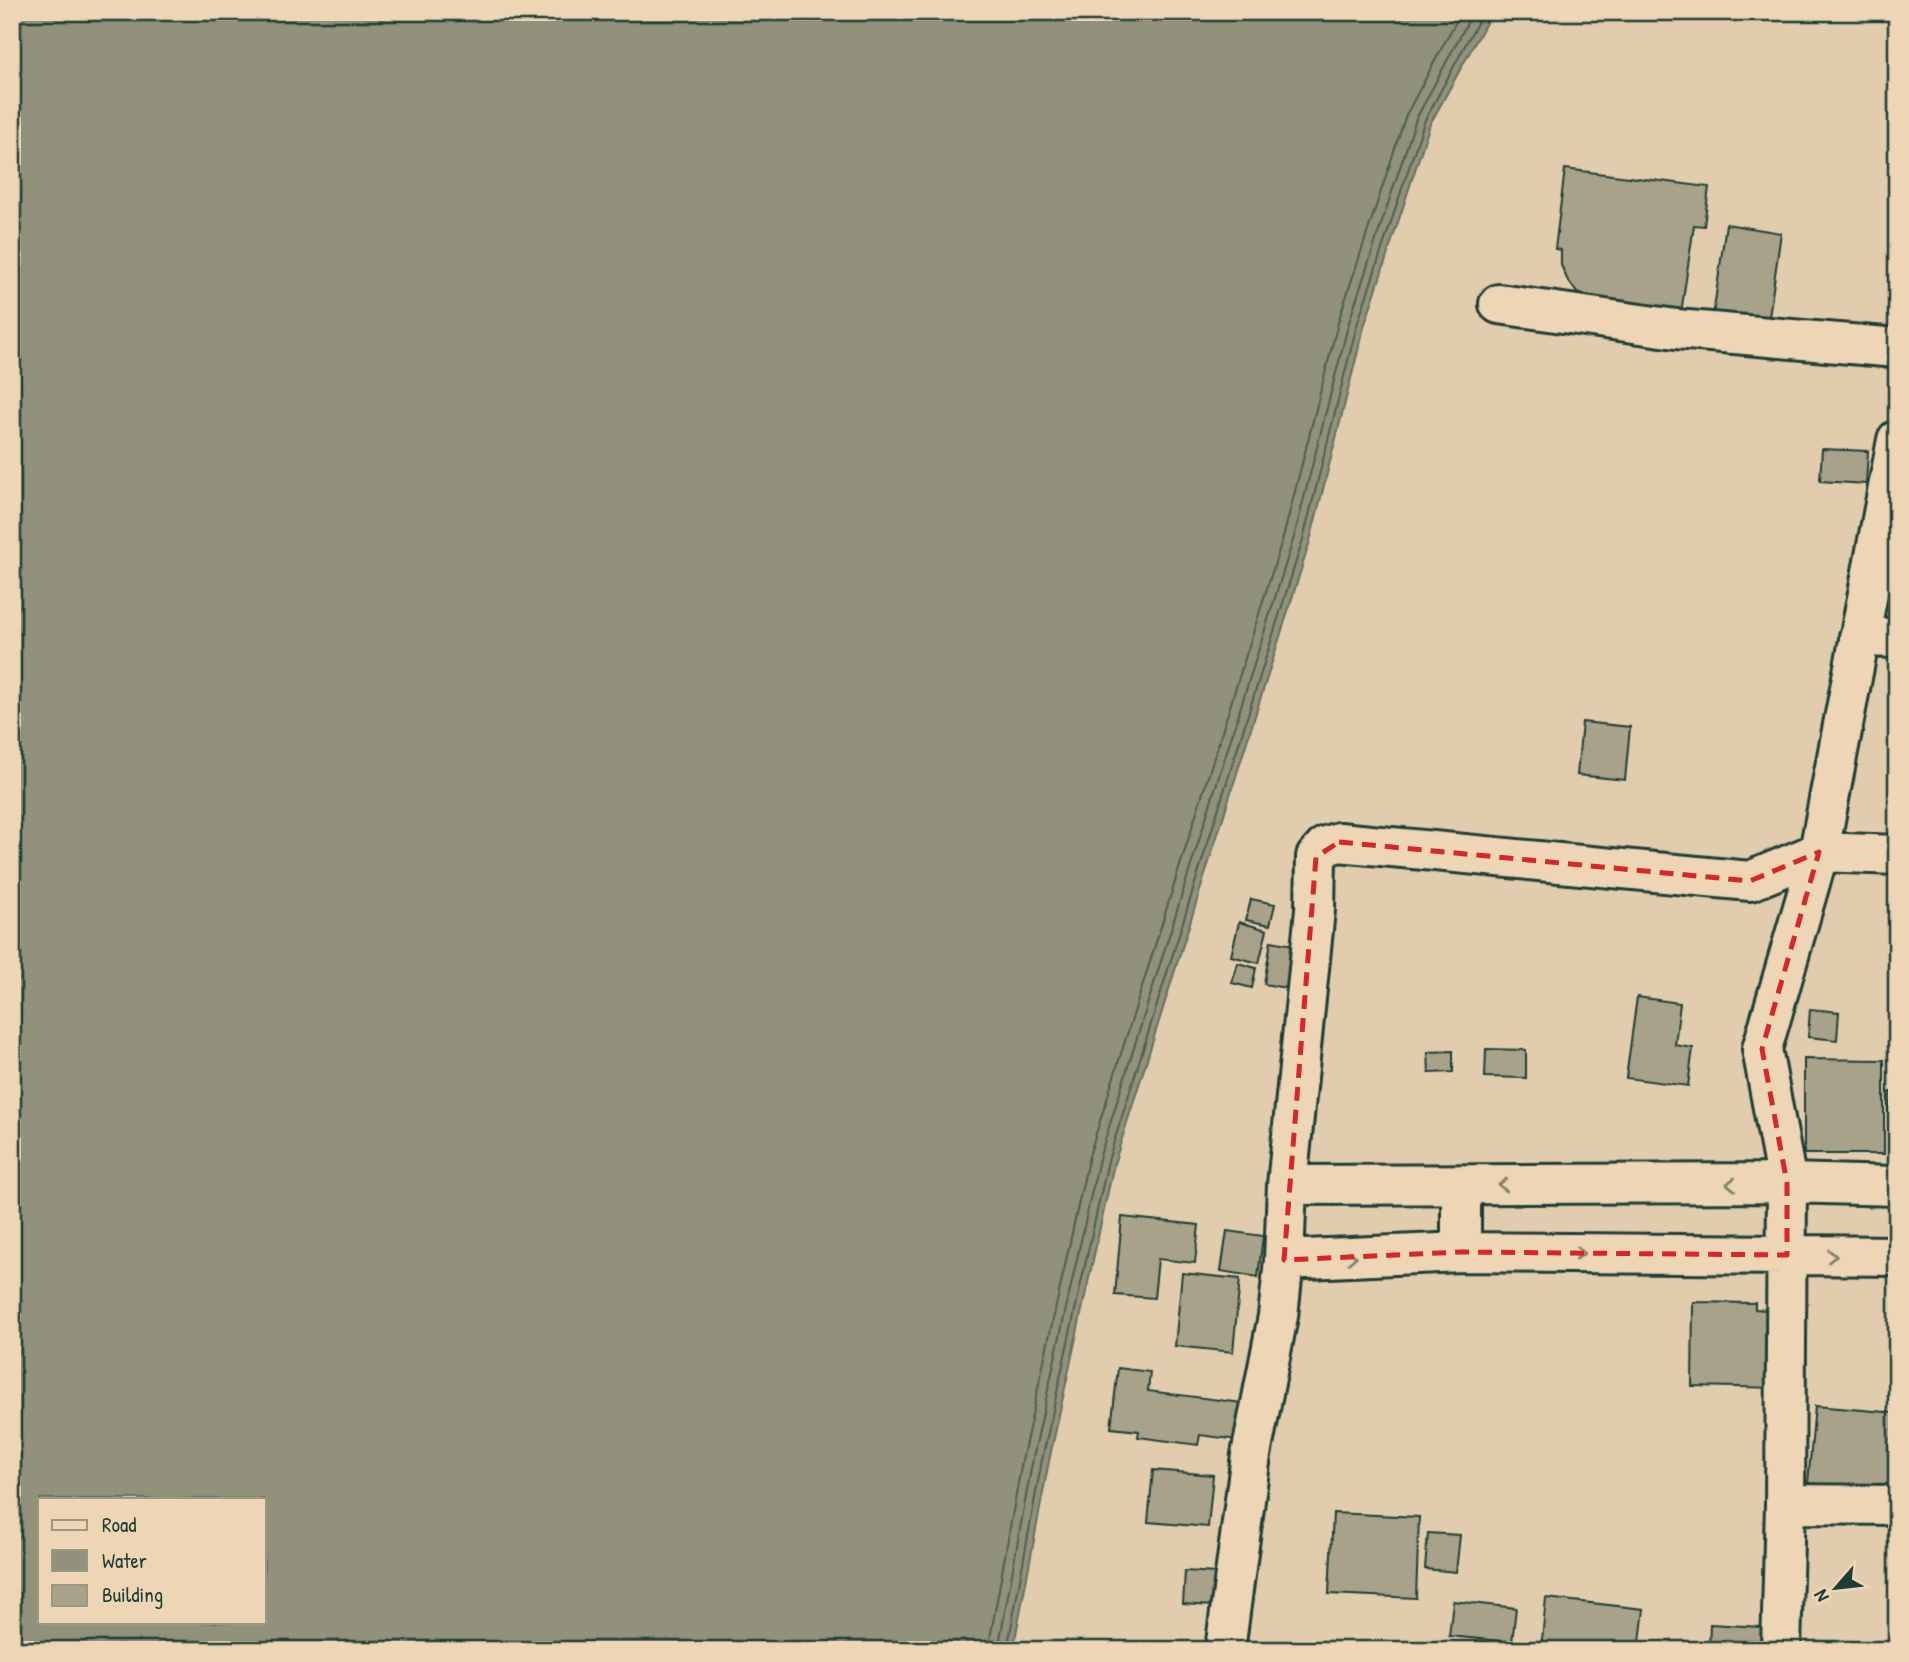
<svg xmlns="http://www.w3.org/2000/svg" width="1909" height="1662" viewBox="0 0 1909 1662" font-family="'Patrick Hand',sans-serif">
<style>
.water{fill:#92917c;stroke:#646f5f;stroke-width:2;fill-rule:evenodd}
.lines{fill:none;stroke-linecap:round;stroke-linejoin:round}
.shore{stroke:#4d5f51;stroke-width:2}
.building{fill:#a8a28a;stroke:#1f3d34;stroke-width:2}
.minor-casing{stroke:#1f3d34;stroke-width:44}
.minor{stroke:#eed5b6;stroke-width:38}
.oneway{stroke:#7c816e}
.marked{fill:none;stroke:#d62828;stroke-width:5;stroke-dasharray:14 9;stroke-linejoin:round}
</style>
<rect width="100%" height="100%" fill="#e2ccae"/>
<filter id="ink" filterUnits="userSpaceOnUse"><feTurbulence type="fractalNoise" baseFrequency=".0143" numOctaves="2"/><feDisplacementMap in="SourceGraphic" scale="14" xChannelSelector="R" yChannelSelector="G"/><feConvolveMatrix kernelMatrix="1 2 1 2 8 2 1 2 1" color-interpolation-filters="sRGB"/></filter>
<g filter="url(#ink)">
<!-- water -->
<path class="water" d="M12 12H1492L1430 124 1364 327 1310 541 1114 1164 1049 1461 1013 1650H12ZM40 1499H264V1622H40Z"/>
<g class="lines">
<!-- shore -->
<path class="shore" d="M988 1650 1023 1456 1089 1156 1284 534 1339 319 1406 115 1461 12
M998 1650 1033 1458 1099 1159 1294 537 1349 322 1416 119 1473 12
M1007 1650 1042 1460 1108 1161 1303 539 1357 325 1424 122 1483 12"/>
</g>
<!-- building -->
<path class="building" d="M1895 39H1897V113H1893Z
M1565 169 1709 187 1704 226 1694 225 1681 313 1603 301 1577 293 1567 279 1561 265V250L1555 249Z
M1726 224 1781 233 1768 324 1713 316Z
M1822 449 1868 451 1866 484 1820 481Z
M1582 722 1630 727 1625 780 1577 775Z
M1251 899 1275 904 1270 925 1246 920Z
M1239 922 1267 930 1259 963 1231 956Z
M1271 941 1299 946 1291 989 1264 984Z
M1238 963 1256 968 1252 988 1232 983Z
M1637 997 1680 1003 1675 1045 1693 1048 1688 1086 1626 1078Z
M1810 1009 1839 1012 1837 1040 1808 1037Z
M1486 1049 1526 1050V1078L1485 1077Z
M1453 1051V1072L1429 1073 1428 1052Z
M1804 1059 1884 1060V1154H1804Z
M1890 1092 1897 1093V1113L1889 1112Z
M1894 1132H1897V1198L1891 1197Z
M1122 1217 1199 1225 1195 1263 1158 1259 1154 1298 1115 1295Z
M1227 1231 1263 1236 1258 1277 1221 1271Z
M1182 1273 1240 1279 1233 1352 1175 1346Z
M1693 1302 1755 1303V1309L1781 1311 1779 1388 1692 1386Z
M1118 1368 1150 1372 1148 1391 1243 1403 1238 1440 1200 1435 1198 1445 1138 1437 1139 1431 1111 1428Z
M1815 1406 1897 1413V1492L1808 1483Z
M1153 1470 1213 1475 1208 1527 1148 1522Z
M1333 1513 1419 1517 1416 1598 1329 1594Z
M1428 1533 1460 1535 1456 1572 1425 1569Z
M1185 1571 1215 1573 1212 1606 1183 1604Z
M1546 1598 1644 1609 1639 1650H1541Z
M1453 1601 1516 1608 1512 1642 1449 1636Z
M1710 1624 1761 1627 1760 1650H1709Z"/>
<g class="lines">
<!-- minor casing -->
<g class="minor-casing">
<path id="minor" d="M1499 304 1676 329 1897 348
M1859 637 1897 638
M1287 1185 1787 1183 1897 1186
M1461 1185V1252
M1284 1260 1461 1252 1897 1256
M1785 1504 1897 1505
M1225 1650 1251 1455 1278 1316 1284 1260 1287 1185 1315 910 1316 857 1326 846 1339 842 1750 881 1819 852 1897 855
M1781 1650 1785 1504 1787 1183 1762 1049 1819 852 1897 440"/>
</g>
<!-- minor -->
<use href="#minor" class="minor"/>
</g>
<!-- one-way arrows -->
<defs><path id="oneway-chevron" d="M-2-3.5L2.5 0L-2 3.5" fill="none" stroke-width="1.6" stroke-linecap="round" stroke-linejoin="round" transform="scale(1.75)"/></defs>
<g class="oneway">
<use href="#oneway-chevron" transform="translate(1731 1184) rotate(180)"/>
<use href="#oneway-chevron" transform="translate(1503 1185) rotate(180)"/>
<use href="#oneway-chevron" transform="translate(1580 1253) rotate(1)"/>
<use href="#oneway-chevron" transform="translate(1832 1256)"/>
<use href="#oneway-chevron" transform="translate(1352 1257) rotate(-3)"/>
</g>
</g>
<!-- marked area -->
<path class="marked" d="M1339 842 1750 881 1819 852 1762 1049 1787 1183V1255L1461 1252 1284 1260 1316 857Z"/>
<!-- margin -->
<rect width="1909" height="1662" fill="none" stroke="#eed5b6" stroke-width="42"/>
<rect x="21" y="21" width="1867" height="1620" fill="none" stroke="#1f3d34" stroke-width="2.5" filter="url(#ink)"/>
<!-- legend -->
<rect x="38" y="1498" width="228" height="126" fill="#eed5b6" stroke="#9b9882" stroke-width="2"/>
<rect x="52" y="1520" width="35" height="10" fill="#eed5b6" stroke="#9b9882" stroke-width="2"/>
<text x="102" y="1532" font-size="21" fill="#1f3d34">Road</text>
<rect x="52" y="1550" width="35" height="21" fill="#92917c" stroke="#9b9882" stroke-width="2"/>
<text x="102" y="1568" font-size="21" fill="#1f3d34">Water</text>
<rect x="52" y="1585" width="35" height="21" fill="#a8a28a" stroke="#9b9882" stroke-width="2"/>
<text x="102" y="1602" font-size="21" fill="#1f3d34">Building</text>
<!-- north arrow -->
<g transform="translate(1836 1588) rotate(242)" stroke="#eed5b6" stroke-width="5" paint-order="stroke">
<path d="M0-5L12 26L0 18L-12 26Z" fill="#1f3d34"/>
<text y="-10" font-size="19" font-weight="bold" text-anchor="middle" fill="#1f3d34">N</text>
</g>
</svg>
